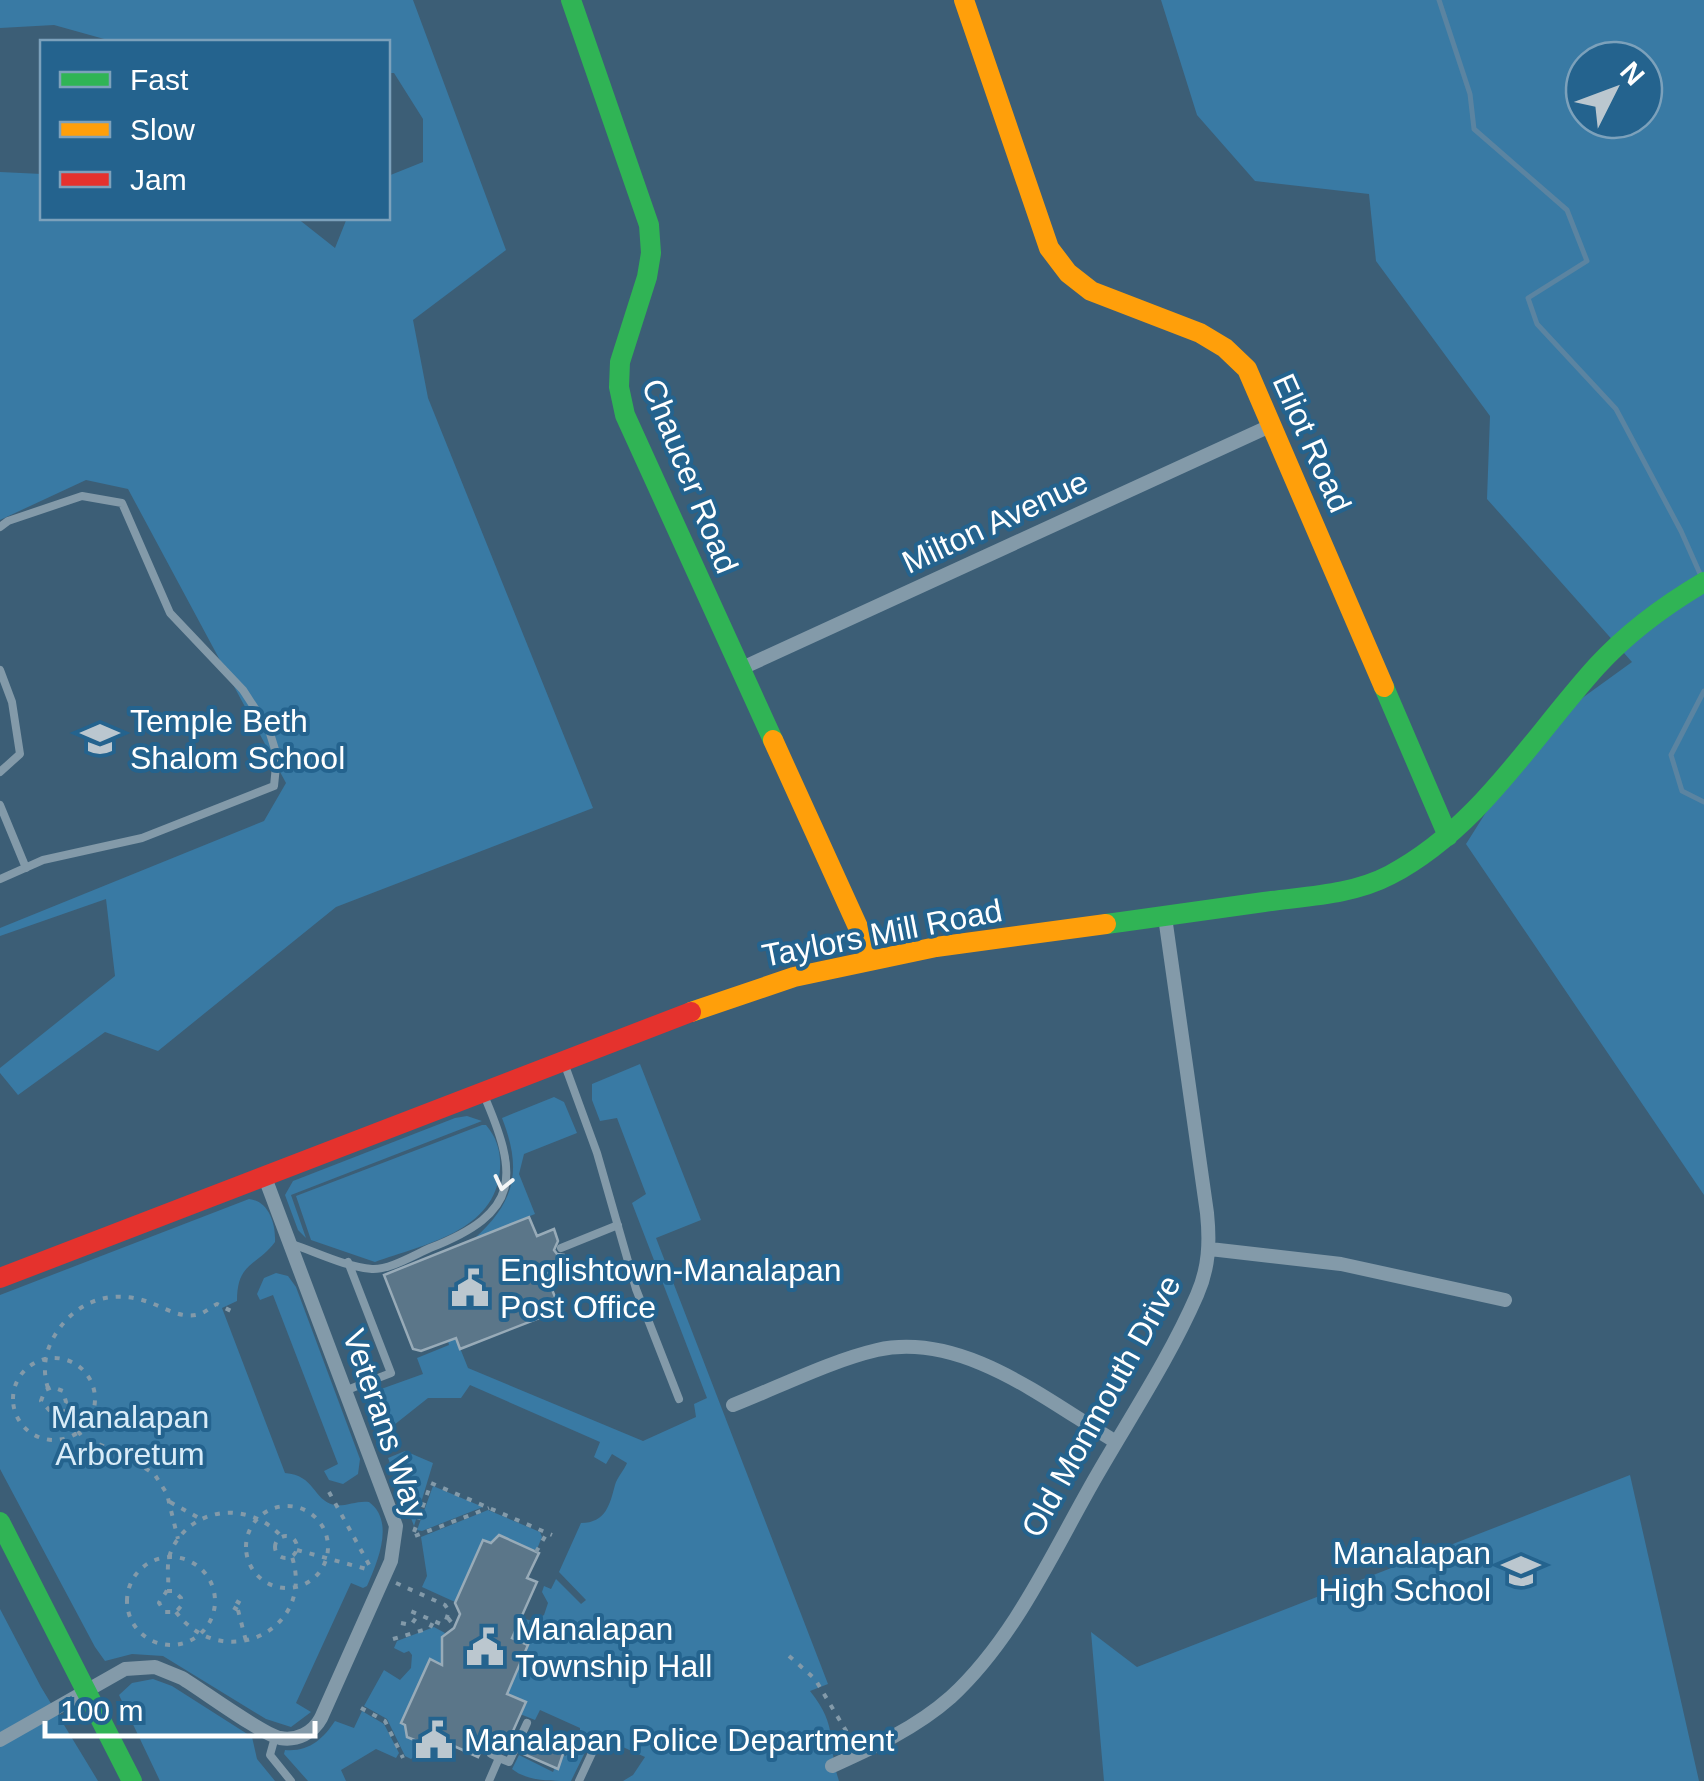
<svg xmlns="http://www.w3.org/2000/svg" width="1704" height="1781" viewBox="0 0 1704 1781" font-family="Helvetica,sans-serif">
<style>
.green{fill:#397aa4;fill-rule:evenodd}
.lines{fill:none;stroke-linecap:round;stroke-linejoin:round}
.stream{stroke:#5b84a1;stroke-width:5}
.building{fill:#5b7689;stroke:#98abb8;stroke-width:2.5}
.path{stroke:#839aa9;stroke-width:4;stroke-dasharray:5 8;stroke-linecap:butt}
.lane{stroke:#839aa9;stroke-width:8}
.street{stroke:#839aa9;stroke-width:14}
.fast{stroke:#30b455;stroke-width:20}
.slow{stroke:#ff9f0a;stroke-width:20}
.jam{stroke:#e5322d;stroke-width:20}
.oneway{stroke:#f3f5f6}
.labels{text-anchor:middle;stroke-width:8;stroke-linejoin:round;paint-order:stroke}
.street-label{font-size:32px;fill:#fff;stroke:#24638e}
.poi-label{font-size:32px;fill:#fff;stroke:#24638e;text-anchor:start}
.park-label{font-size:32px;fill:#d9ecf8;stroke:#24638e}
</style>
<rect width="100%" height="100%" fill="#3c5e76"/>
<!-- green -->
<path class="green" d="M0 0H413L506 250 413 320 428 398 593 808 336 907 158 1051 105 1032 18 1095 0 1073V1068L115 976 106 899 0 936V928L264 821 286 783 128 489 86 480 0 520V172L42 174V218H297L335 248 347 218H388V176L423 162V119L394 73H388V42H115L54 25 0 28Z
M1161 0H1704V1195L1466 844 1538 730 1632 662 1487 499 1490 416 1376 261 1369 194 1255 181 1197 115ZM1584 60H1644V120H1584Z
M640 1064 701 1220 656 1238 828 1684 810 1691C840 1729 826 1741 839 1781H623L633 1775 645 1757 594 1734 571 1781C549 1781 527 1781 512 1769L519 1755 553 1772 561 1754 566 1756 570 1746 580 1751 586 1736 580 1732V1728L540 1710 535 1720 520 1714 525 1702 507 1694 528 1645 512 1638 521 1618 533 1621 544 1615 548 1603 542 1592 544 1586 551 1589 556 1579 581 1604 586 1600 559 1572 581 1523C606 1523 610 1504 615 1485 617 1478 624 1470 627 1463L612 1454 606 1464 594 1457 600 1442 470 1385 461 1398H428L394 1425 377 1419 370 1393 423 1374 417 1358 449 1345 448 1341 456 1338 468 1368 643 1441 696 1417 694 1404 707 1398 632 1203 646 1194 617 1118 600 1121 592 1100V1084Z
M554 1097 564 1102 577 1133 524 1154 519 1174 535 1214 475 1238C516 1201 522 1169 502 1118Z
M467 1116 482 1121 291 1195 306 1238 298 1230 285 1195 293 1181 455 1118Z
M482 1125H486C497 1138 501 1152 500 1169 496 1232 424 1244 375 1262L311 1240 296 1196Z
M249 1199C269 1201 276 1224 275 1242 256 1267 237 1262 237 1301L222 1308 285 1473C315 1475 313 1500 334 1505 345 1507 358 1500 369 1502 395 1521 378 1561 367 1586L363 1588 351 1583 296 1703 311 1712 291 1727 266 1719 163 1656 132 1654 105 1661 95 1647 0 1469V1295Z
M276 1273 288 1276 296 1287 360 1459 358 1474 343 1484 329 1480 324 1471 338 1464 273 1295 260 1300 257 1294 264 1278Z
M405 1451 433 1463 414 1526 388 1458Z
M1630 1475 1699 1781H1104L1091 1632 1137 1667Z
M433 1486 483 1507 422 1531 417 1530Z
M488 1510 540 1532 542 1537 537 1549 533 1550 501 1536 497 1546 483 1540 455 1602 422 1587 427 1576 421 1537Z
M0 1609 41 1687 98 1781H0Z
M434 1627 445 1633 441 1642 446 1653 441 1664 431 1660 402 1723 413 1729 426 1745 411 1759 405 1756 387 1719 364 1706 384 1670 400 1680 411 1668 412 1655 409 1651 404 1653 394 1648 397 1641Z
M153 1679 172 1686 252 1737 257 1759 275 1781H160L119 1695 132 1683Z
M362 1711 384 1724 399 1753 396 1758 376 1749 341 1770 346 1781H308L284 1754 285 1750C309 1752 323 1739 335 1721L354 1728Z"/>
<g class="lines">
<!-- stream -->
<path class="stream" d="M1439 0 1470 94 1474 129 1567 210 1587 261 1528 298 1537 324 1616 409 1681 531 1701 576
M1704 691 1671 755 1682 791 1704 802"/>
</g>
<!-- building -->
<path class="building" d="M529 1217 537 1236 554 1229 558 1241 554 1250 557 1254 564 1255 568 1265 546 1274 560 1310 460 1349 456 1338 421 1351 413 1349 384 1275Z
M499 1535 539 1553 527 1578 537 1582 512 1638 528 1645 507 1694 526 1702 505 1749 500 1740 495 1738 486 1741 478 1757 443 1741 439 1750 407 1737 405 1725 401 1723 430 1659 442 1665V1637L454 1628 460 1614 455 1603 483 1540 491 1543Z
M530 1735 565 1748 558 1769 521 1753Z"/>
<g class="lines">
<!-- path -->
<path class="path" d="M13 1399a41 41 0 1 1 82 0a41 41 0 1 1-82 0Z
M48 1388C42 1370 45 1351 55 1335 76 1300 113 1288 151 1303 165 1308 180 1318 196 1315 204 1314 210 1307 217 1304L231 1311
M62 1409 51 1412 41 1401 45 1390 52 1387 63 1391 66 1402 62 1409 83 1438 128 1456 155 1475 167 1494 178 1539
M329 1492 372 1570
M170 1502 201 1519
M246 1547a41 41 0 1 1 82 0a41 41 0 1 1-82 0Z
M414 1532 431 1483 552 1535
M275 1547a11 11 0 1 1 22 0a11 11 0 1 1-22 0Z
M415 1536 489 1508
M297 1550 370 1570
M536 1552 547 1533
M127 1601a44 44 0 1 1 88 0a44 44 0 1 1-88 0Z
M396 1583 445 1605 449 1611 446 1620 441 1624 408 1610
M167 1591H174L181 1598 182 1605 176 1612H165L159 1603C161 1598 165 1595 167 1590 171 1578 163 1565 174 1545 198 1504 252 1503 282 1537
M236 1601 241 1604 238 1610 233 1607Z
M238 1610 246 1641
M176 1612C222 1674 316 1631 292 1557
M448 1618 454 1626
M401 1623 411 1625 418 1615
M393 1639 430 1628 433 1622
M789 1656 815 1679 851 1739
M361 1708 385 1721 403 1758"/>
<!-- lane -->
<path class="lane" d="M0 527 8 521 82 496 122 503 170 613 243 690 269 730 277 756 274 786 142 838 43 860 0 879
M0 670 12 702 20 754 0 772
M0 805 26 868
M563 1060 597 1153 636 1289 679 1399
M292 1244C316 1252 346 1267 372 1269 389 1270 414 1255 430 1248 522 1212 519 1176 483 1093
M561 1248 618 1225
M347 1390 391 1373 348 1262
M275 1737 270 1755 291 1781
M495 1745 491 1754 499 1758
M489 1781 499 1758 509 1762 527 1723
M579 1781 598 1740"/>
<!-- street -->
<path class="street" d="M740 669 1272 425
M1210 1249 1341 1264 1505 1300
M733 1405C779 1387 830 1361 877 1350 963 1331 1047 1401 1116 1442
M0 1740 125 1669 155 1667 182 1678C202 1690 261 1734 280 1738 297 1741 313 1733 321 1718L391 1561 396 1526 264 1175
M832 1766C874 1747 916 1728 951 1697 1016 1637 1053 1551 1097 1475 1131 1416 1170 1357 1197 1295 1209 1268 1210 1242 1207 1213L1165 917"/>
<!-- fast -->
<path class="fast" d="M571 0 649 225 651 253 647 277 620 362 619 387 625 415 773 740
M1384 687 1448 836
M1106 924C1159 917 1212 909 1264 902 1306 896 1352 895 1390 875 1479 828 1531 739 1597 666 1628 632 1665 605 1704 582
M0 1522 132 1781"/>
<!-- slow -->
<path class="slow" d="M964 0 1049 248 1068 273 1091 291 1200 333 1225 348 1247 369 1384 687
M773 740 873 960
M691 1012 794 977 936 947 1106 924"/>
<!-- jam -->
<path class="jam" d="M0 1278 691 1012"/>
</g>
<!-- one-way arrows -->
<defs><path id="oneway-chevron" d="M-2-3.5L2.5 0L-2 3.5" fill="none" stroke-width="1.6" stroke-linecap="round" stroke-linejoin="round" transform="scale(2.5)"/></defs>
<use class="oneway" href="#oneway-chevron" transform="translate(503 1183) rotate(103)"/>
<!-- icons -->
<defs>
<g id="school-bare" transform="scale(3)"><path d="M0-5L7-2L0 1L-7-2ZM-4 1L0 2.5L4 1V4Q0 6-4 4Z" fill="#bbc7cf" stroke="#24638e" stroke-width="2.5" paint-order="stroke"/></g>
<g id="civic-bare" transform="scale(3)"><path d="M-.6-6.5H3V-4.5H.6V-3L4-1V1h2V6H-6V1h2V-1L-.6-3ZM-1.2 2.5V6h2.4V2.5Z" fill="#bbc7cf" stroke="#24638e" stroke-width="2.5" paint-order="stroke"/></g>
</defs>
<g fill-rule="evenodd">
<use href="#school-bare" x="100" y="739"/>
<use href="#civic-bare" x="470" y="1288"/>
<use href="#school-bare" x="1521" y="1571"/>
<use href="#civic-bare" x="485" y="1647"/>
<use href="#civic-bare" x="434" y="1740"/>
</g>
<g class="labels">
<!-- street labels -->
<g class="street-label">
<text transform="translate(1312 443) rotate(66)" y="11">Eliot Road</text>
<text transform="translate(690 476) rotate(68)" y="11">Chaucer Road</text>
<text transform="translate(995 522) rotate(-25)" y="11">Milton Avenue</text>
<text transform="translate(882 933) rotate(-11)" y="11">Taylors Mill Road</text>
<text transform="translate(1101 1406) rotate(-61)" y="11">Old Monmouth Drive</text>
<text transform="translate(385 1424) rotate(71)" y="11">Veterans Way</text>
</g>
<!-- poi labels -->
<g class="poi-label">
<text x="130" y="732">Temple Beth<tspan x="130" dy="37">Shalom School</tspan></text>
<text x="500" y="1281">Englishtown-Manalapan<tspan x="500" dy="37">Post Office</tspan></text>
<text x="1491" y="1564" text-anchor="end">Manalapan<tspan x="1491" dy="37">High School</tspan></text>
<text x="515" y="1640">Manalapan<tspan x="515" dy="37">Township Hall</tspan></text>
<text x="464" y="1751">Manalapan Police Department</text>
</g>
<!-- park labels -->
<g class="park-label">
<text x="130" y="1428">Manalapan<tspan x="130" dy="37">Arboretum</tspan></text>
</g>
</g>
<!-- legend -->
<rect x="40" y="40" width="350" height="180" fill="#24638e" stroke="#7ca1bb" stroke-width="2.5"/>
<rect x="60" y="72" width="50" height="15" fill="#30b455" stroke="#7ca1bb" stroke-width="2.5"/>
<text x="130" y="90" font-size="30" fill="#ffffff">Fast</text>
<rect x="60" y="122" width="50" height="15" fill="#ff9f0a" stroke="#7ca1bb" stroke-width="2.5"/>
<text x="130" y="140" font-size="30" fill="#ffffff">Slow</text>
<rect x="60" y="172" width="50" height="15" fill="#e5322d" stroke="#7ca1bb" stroke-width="2.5"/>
<text x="130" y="190" font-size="30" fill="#ffffff">Jam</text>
<!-- north arrow -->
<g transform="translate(1614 90) rotate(48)"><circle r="48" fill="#24638e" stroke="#7ca1bb" stroke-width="2.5"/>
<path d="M0-8L18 38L0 25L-18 38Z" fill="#bbc7cf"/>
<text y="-15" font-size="28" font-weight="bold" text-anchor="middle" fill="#ffffff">N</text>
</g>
<!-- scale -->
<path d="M45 1721v15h270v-15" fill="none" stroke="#ffffff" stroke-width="5"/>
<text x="60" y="1721" font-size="30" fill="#ffffff" stroke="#24638e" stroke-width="8" paint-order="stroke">100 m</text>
</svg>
